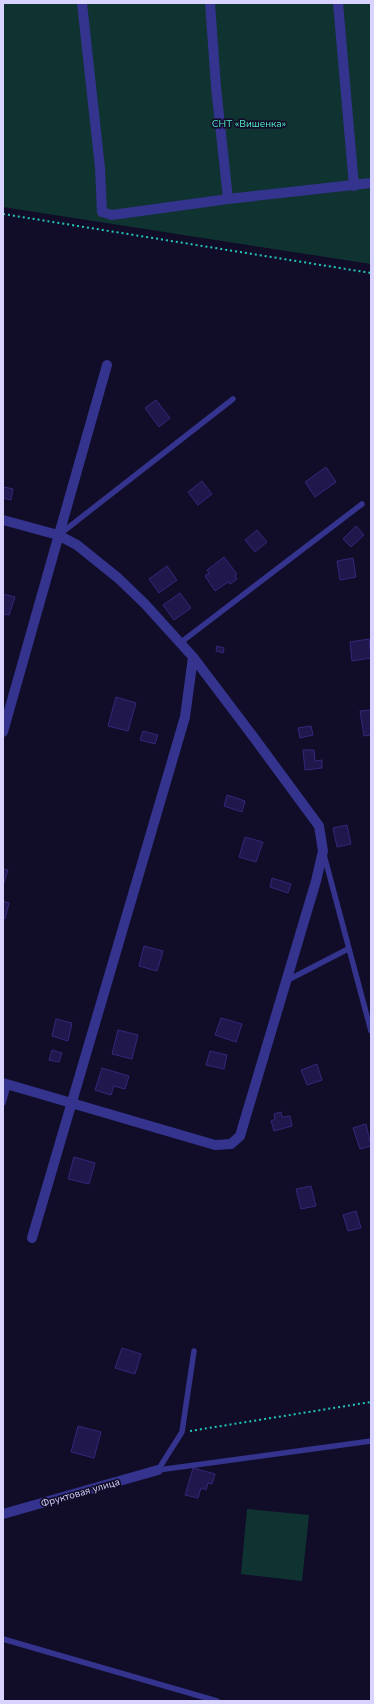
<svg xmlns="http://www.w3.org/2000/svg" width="374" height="1704" viewBox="0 0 374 1704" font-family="'Nunito Sans',sans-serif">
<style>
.green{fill:#0f3331}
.building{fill:#20174c;stroke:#35267a}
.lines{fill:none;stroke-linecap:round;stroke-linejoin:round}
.path{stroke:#22c5b8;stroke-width:2;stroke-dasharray:2 3;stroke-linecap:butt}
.service{stroke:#34338d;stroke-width:5.5}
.minor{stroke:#34338d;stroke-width:10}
.labels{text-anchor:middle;stroke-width:3.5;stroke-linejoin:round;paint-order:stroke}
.park-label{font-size:10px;fill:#53ecc3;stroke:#110d29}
.street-label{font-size:10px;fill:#d8d4ff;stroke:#110d29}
</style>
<rect width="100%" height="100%" fill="#110d29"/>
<!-- green -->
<path class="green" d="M3 3H371V264L3 207Z
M247 1509 309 1515 302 1581 241 1574Z"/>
<!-- building -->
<path class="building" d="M156 400 170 418 159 427 145 408Z
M326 467 336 482 315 497 305 482Z
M202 481 212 494 198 505 188 492Z
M4 487 13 489 11 500 3 498Z
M356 526 364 535 351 547 343 539Z
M257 530 267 542 255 552 245 540Z
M224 557 237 574 235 576 237 579 230 584 228 582 215 591 205 576 209 573 207 570Z
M353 558 356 577 340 580 337 561Z
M167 566 177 580 159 593 149 579Z
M180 593 191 608 174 620 163 605Z
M3 594 15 597 9 615 3 614Z
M369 639 371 658 352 661 350 642Z
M217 646 224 648 223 653 216 651Z
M116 697 136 703 128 731 108 726Z
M371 710V735L364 736 360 711Z
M311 726 313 735 300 738 298 728Z
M143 731 158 735 155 744 140 740Z
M303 750H314L315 761 322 760V768L305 770Z
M227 795 245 801 242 812 224 806Z
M347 825 351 844 337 847 333 828Z
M245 837 263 842 256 862 239 857Z
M3 869 8 870 4 883 3 882Z
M272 878 291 884 288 893 270 887Z
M3 901 9 903 5 919 3 918Z
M144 946 163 951 157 971 139 966Z
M221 1018 242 1024 236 1042 215 1035Z
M56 1019 72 1023 68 1041 52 1036Z
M118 1030 138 1035 132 1059 112 1054Z
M52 1050 62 1053 59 1062 49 1060Z
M210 1051 227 1055 224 1069 206 1065Z
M317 1064 322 1080 307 1085 301 1070Z
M102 1068 129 1076 125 1089 114 1086 111 1095 95 1090Z
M281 1112 282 1117 290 1116 292 1126 274 1131 271 1121 275 1119 274 1114Z
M366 1124 371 1146 360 1149 353 1128Z
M74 1157 95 1163 89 1184 68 1179Z
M311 1186 316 1206 301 1209 296 1189Z
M356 1211 361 1228 348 1231 343 1215Z
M122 1348 141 1354 135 1374 115 1368Z
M78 1426 101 1432 94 1458 71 1452Z
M193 1468 215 1474 212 1484 208 1483 206 1490 201 1488 198 1498 185 1495Z"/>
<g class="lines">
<!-- path -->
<path class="path" d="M3 214 371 273
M190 1431 371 1402"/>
<!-- service -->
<path class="service" d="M60 534 233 399
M180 643 362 504
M324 855 371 1031
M286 981 348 949
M3 1103 8 1085
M158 1470 371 1441
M158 1470 182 1432 194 1351
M3 1639 217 1701"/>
<!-- minor -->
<path class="minor" d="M82 3 100 168 102 212 112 215 228 199 371 183
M210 3 216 87 228 199
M338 3 354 186
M3 520 58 535 77 545 118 578 145 604 193 657 252 735 319 826 323 851 316 881 240 1136 231 1144 215 1145 3 1083
M3 732 107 365
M32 1238 185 717 193 657
M3 1514 158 1470"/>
</g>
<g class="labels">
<!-- park labels -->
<g class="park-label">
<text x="249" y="127">СНТ «Вишенка»</text>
</g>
<!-- street labels -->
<g class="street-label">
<text transform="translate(80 1492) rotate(-16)" y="4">Фруктовая улица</text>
</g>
</g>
<!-- border -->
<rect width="374" height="1704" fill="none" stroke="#d8d4ff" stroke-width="8"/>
</svg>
